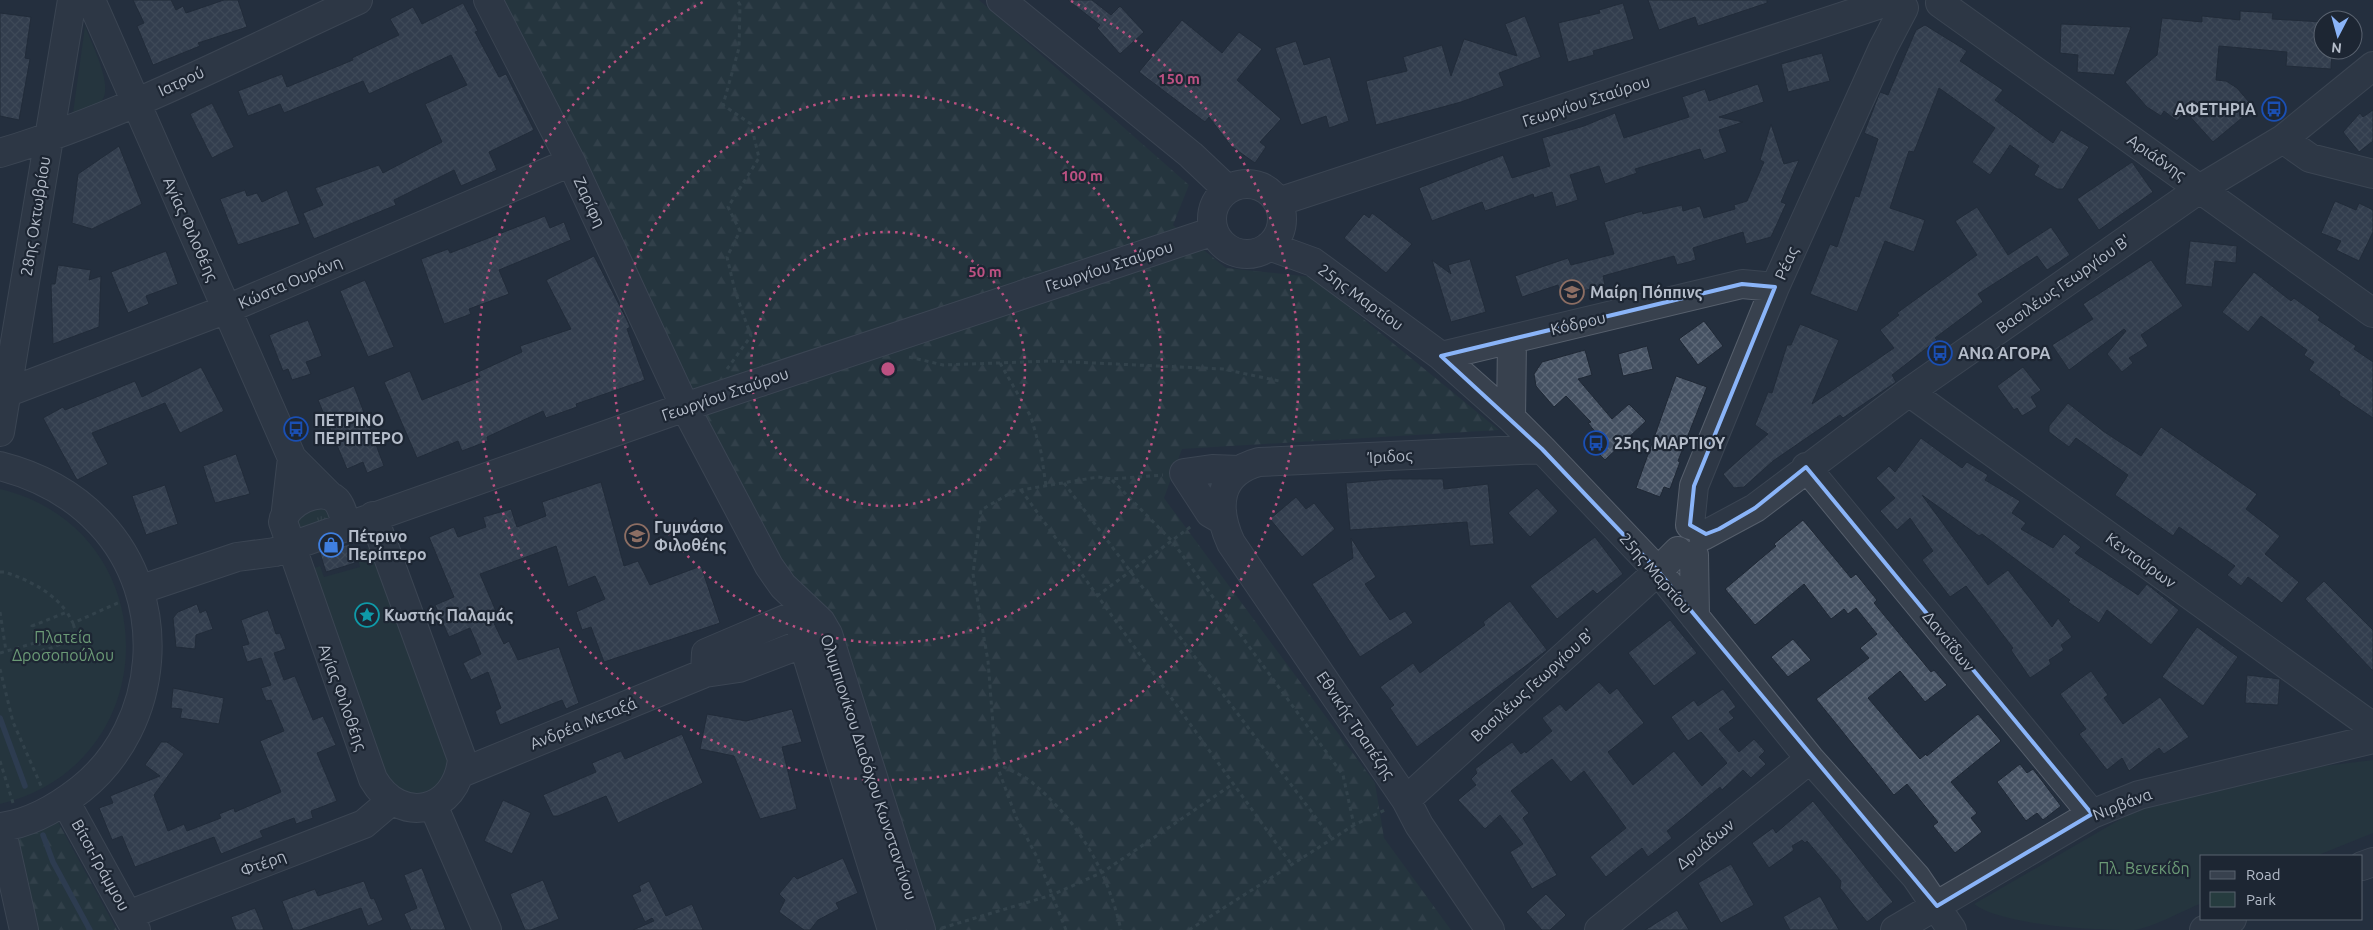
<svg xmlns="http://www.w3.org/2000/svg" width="2373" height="930" viewBox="0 0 2373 930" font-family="Ubuntu,sans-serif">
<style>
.grass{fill:url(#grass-tufts)}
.forest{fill:url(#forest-firs)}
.green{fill:#263c3f}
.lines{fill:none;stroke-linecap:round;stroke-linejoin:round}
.stream{stroke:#394c67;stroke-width:5.5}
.building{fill:url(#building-cross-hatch);stroke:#1f2835}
.minor-casing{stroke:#565f6c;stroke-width:30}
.path{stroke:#44595c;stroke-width:3;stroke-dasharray:4 4;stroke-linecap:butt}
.minor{stroke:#38414e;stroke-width:28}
.marked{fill:none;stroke:#8ab4f8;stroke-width:4;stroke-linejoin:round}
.ring{fill:none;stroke:#bd5182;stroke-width:2.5;stroke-dasharray:2.5 5}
.labels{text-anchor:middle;stroke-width:4.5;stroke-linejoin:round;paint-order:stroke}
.street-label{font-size:16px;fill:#b4bcc9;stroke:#1d2633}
.poi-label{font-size:16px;font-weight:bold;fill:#b4bcc9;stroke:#1d2633;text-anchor:start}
.park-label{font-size:16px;fill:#6b9a76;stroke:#1d2633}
.centre{fill:#bd5182;stroke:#1d2633;stroke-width:2.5}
.ring-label{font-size:15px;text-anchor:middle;font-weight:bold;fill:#bd5182;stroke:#1d2633;stroke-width:4.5;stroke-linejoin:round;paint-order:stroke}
</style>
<defs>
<pattern id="grass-tufts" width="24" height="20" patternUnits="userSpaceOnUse" patternTransform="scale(1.25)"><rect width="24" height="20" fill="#263c3f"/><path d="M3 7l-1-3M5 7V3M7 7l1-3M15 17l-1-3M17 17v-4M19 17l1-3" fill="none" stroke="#435659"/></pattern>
<pattern id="forest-firs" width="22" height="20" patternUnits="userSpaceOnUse" patternTransform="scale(1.25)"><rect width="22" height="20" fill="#263c3f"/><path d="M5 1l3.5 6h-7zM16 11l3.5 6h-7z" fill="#435659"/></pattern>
<pattern id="building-cross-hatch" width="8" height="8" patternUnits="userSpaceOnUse" patternTransform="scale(1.25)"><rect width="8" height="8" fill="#455162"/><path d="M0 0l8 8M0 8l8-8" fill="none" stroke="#5d6877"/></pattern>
</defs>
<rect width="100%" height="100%" fill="#242f3e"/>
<!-- grass -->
<path class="grass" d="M327 507 330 520 299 529 295 516 300 511Z"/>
<!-- forest -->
<path class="forest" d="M499 0H979L1189 185 1173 225 1226 268 1312 277 1499 430 1182 449 1164 498 1375 783 1384 838 1451 930H930L775 557Z
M58 822 117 930H38L17 834Z"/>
<!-- green -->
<path class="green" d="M85 26C91 43 117 91 99 103 92 108 81 110 73 113Z
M0 489C168 529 168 764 0 804Z
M375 546 453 768 431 797 393 791 306 571 320 566 324 577 360 567 356 553Z
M2373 760V833L2316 856H2202V903C2184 910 2152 928 2134 930 2097 930 2003 926 1974 904L2145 805 2284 771Z"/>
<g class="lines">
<!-- stream -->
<path class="stream" d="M0 718 25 786
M43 835 53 862 90 930"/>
</g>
<!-- building -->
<path class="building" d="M133 0H171L176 10 183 6 186 13 224 0H238L247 27 198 43 200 46 153 65 137 26 144 23Z
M1068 0H1092L1111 15 1120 6 1144 32 1120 54 1097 28 1100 25Z
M1648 0H1767V3L1698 26 1695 17 1659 30Z
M463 3 478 31 475 32 499 77 506 74 534 130 489 152 497 170 461 186 454 170 394 200 396 205 314 239 303 213 323 205 315 188 379 165 383 173 442 142 425 104 467 85 451 55 369 94 363 81 284 113 280 104 248 116 238 91 282 74 287 87 353 60 352 58 399 35 390 19 413 7 422 24Z
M1623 3 1634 39 1593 51 1594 55 1568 62 1558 23 1600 13 1599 10Z
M2240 11 2273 13 2272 19 2323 22V50H2332L2331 69 2286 66 2287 52 2219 46 2216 80 2226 81 2237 88 2249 102 2244 106 2249 112 2213 142 2185 111 2177 121 2164 111 2161 116 2147 107 2125 82 2157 55 2162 18 2202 22V16L2240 20Z
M0 13 31 17 25 58 30 59 19 120 0 116Z
M1525 16 1541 57 1499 73 1504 86 1461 102 1376 125 1366 81 1407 71 1403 57 1442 45 1451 76 1464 39 1517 56 1505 24Z
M1182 20 1222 53 1239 32 1262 49 1237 80 1281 119 1260 142 1266 147 1255 163 1231 146 1209 117 1205 122 1139 72Z
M2061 24 2131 27 2114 75 2077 72 2078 55 2060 53Z
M1925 25 1967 51 1960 61 2003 90 1995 100 2053 143 2061 130 2089 147 2063 189H2057L2034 175 2039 166 2010 145 1990 175 1972 162 1995 128 1939 88 1914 152 1909 151 1890 208 1925 220 1914 252 1885 241 1857 312 1810 294 1830 244 1837 247 1855 196 1859 197 1878 139 1864 133 1880 92 1888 95 1916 30Z
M1296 41 1304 65 1330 57 1349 121 1329 128 1326 116 1301 125 1275 48Z
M1822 53 1830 81 1788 92 1781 64Z
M1758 84 1764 102 1719 117 1743 122 1719 130 1727 152 1704 160 1700 149 1635 169 1637 173 1605 184 1599 166 1570 175 1578 200 1556 207 1552 192 1534 198 1533 194 1485 211 1482 202 1432 221 1419 188 1503 155 1512 178 1550 166 1542 138 1584 126 1615 113 1624 138 1689 117 1682 97 1705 89 1709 101Z
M212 103 234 147 212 158 190 114Z
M2373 110V141L2359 152 2343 132 2360 113 2363 117Z
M1771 124 1784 164 1799 160 1781 202 1786 204 1771 237 1746 244 1743 232 1693 248 1696 260 1677 265 1674 256 1603 276 1605 285 1561 297 1558 285 1522 297 1515 276 1568 258 1571 265 1614 254 1604 222 1642 211 1643 214 1682 205 1683 211 1700 206 1704 218 1735 209 1734 205 1747 201 1764 162 1760 160Z
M119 146 142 204 92 229 72 223 78 174Z
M2132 162 2153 192 2099 230 2077 199Z
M245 190 247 196 257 193 262 202 287 190 300 224 238 245 220 199Z
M2335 201 2356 210 2359 203 2373 210V232L2359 261 2336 250 2341 241 2321 233Z
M1977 207 2008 255 2051 227 2070 255 2047 270 2037 256 1978 294 1983 302 1935 338 1937 340 1892 375 1896 382 1843 418 1840 415 1773 461 1744 487 1734 488 1723 474 1768 434 1755 425 1768 392 1772 393 1787 345H1791L1800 324 1839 340 1812 404 1894 348 1880 330 1899 315 1897 313 1977 255 1955 221Z
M1372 213 1412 244 1386 273 1344 238 1364 214 1369 218Z
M545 216 550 228 564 222 571 240 499 270 509 294 469 309 471 314 444 324 421 259 448 249 450 253Z
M2190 241 2237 246 2236 263 2215 261 2212 287 2185 284Z
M166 251 178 284 146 296 149 304 128 313 111 272Z
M594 256 627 320 630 327 627 329 645 380 576 404 577 407 546 418 543 411 487 437 488 441 462 451 458 441 417 458 384 382 410 371 422 400 480 377 478 372 522 352 520 346 571 329 546 280Z
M1470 259 1486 312 1451 322 1432 260 1451 274 1448 265Z
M2151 260 2183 306 2141 335 2148 346 2129 358 2133 363 2122 372 2107 354 2126 331 2124 329 2069 370 2052 345 2093 319 2083 304Z
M58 265 91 270 89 280 101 276 99 327 53 344 51 284H55Z
M2254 272 2291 301 2294 298 2320 317 2318 320 2356 346 2354 349 2373 362V418L2339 395 2340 392 2309 370 2314 362 2304 355 2307 350 2261 316 2248 332 2222 312Z
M365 280 394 347 368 357 340 291Z
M308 320 322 356 306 362 311 374 292 380 288 369 283 371 269 335Z
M1704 321 1723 346 1698 365 1679 339Z
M1647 346 1653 369 1623 376 1618 354Z
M1585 350 1592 375 1578 379 1612 419 1629 404 1646 421 1605 460 1588 443 1597 434 1588 423 1591 422 1566 396 1554 407 1536 386 1534 374 1542 362Z
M201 367 224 411 180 433 165 403 92 433 108 464 77 480 43 418 63 407 65 410 135 381 142 397Z
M2023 367 2041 390 2031 397 2037 407 2022 416 2017 408 2014 410 1997 386Z
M1676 376 1707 387 1678 461 1680 462 1670 489 1664 487 1660 497 1636 488Z
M354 386 384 466 367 473 363 462 347 469 318 400Z
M2068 403 2103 431 2141 456 2161 427 2257 494 2246 509 2280 536 2265 554 2299 582 2282 603 2248 577 2241 586 2227 575 2235 566 2179 527 2173 536 2115 495 2128 475 2076 438 2069 447 2049 432V426Z
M1921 438 1962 468 1967 462 1988 475 1985 480 2020 501 2012 513 2026 523 2021 529 2053 548 2064 534 2081 547 2075 553 2138 595 2147 584 2179 610 2151 645 2107 610 2099 623 2068 602 2070 600 1982 534 1979 536 1922 495 1988 585 2008 570 2052 627 2058 618 2072 637 2061 645 2064 650 2049 660 2051 664 2030 678 2011 650 2013 648 1966 586 1950 597 1922 560 1933 551 1910 518 1897 530 1880 511 1895 498 1876 478 1889 466 1895 472Z
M236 454 250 494 215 503 203 466Z
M1390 479H1443L1444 489 1488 484 1494 544 1470 546 1467 522 1350 530 1346 483Z
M601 482 624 566 638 561 650 585 701 566 720 623 604 662 591 627 582 630 576 612 605 599 595 576 568 587 556 546 480 574 498 616 492 619 504 644 509 641 518 660 559 647 579 703 566 709 562 700 500 725 495 711 501 708 488 672 471 680 463 663 481 654 470 628 449 637 435 605 454 597 429 537 454 527 458 537 486 527 483 517 511 509 517 527 546 516 542 502Z
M165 485 178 524 146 535 132 496Z
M1537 488 1558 511 1530 537 1508 513Z
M1296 497 1306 509 1314 503 1335 529 1302 557 1270 519Z
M1803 520 1851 578 1856 574 1877 600 1874 603 1931 672 1934 670 1947 685 1925 702 1900 671 1868 698 1920 759 1926 754 1927 756 1978 714 2001 741 1951 782 1977 813 1971 818 1982 832 1955 853 1933 826 1938 822 1907 784 1894 795 1816 699 1869 658 1860 648 1877 634 1856 608 1848 614 1844 609 1831 619 1804 584 1755 625 1725 589 1776 546 1774 544Z
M1595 537 1623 574 1597 594 1593 590 1557 619 1530 586Z
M1351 538 1376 577 1365 584 1390 620 1405 611 1413 623 1360 657 1312 584 1353 558Z
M349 544 355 563 326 572 320 553Z
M2324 581 2373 630V671L2305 599Z
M1510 601 1547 650 1417 747 1390 708 1394 705 1380 687 1413 663 1420 673 1485 625 1483 622Z
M197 604 200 613 206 610 213 629 196 635 195 649 176 647 173 618 178 612Z
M268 610 276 634 280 633 286 649 274 653 284 680 295 676 313 720 323 716 336 745 317 753 337 801 311 811 313 818 296 824 294 818 260 831 263 837 221 854 214 837 135 867 122 836 112 840 99 808 113 803 110 796 160 776 145 765 161 742H167L184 754 154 795 168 831 184 824 187 831 221 818 219 814 234 808 235 812 281 792 260 741 284 731 271 700 266 701 261 688 271 685 261 658 247 662 242 646 249 644 241 620Z
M1670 620 1697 653 1654 686 1628 653Z
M2197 627 2238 657 2203 706 2162 677Z
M1793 639 1811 660 1788 677 1771 657Z
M2091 671 2108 695 2104 698 2123 724 2160 697 2189 737 2164 754 2159 748 2129 771 2122 758 2107 770 2079 734 2086 729 2060 694Z
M2247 675 2280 679 2278 705 2245 703Z
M1599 682 1610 694 1617 688 1644 723 1608 752 1633 785 1674 751 1702 786 1727 763 1701 732 1688 741 1671 717 1694 700 1698 706 1723 689 1736 707 1729 712 1734 718 1719 729 1739 752 1754 739 1765 751 1759 757 1766 764 1751 778 1743 770 1722 790 1720 787 1667 831 1672 838 1648 857 1642 848 1606 877 1590 857 1626 828 1584 771 1571 782 1552 759 1511 791 1529 813 1523 818 1557 875 1532 889 1510 852 1523 844 1500 815 1485 829 1458 800 1476 785 1471 779 1477 773 1475 769 1512 742 1521 754 1525 751 1526 753 1552 731 1542 718 1560 704 1566 711Z
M173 688 224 698 219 724 180 718 182 709 171 708Z
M792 709 802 742 782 747 797 809 760 819 734 756 700 749 707 714 746 721Z
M682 734 703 783 618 823 606 796 558 816H553L543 795 596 772 592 763 621 751 625 759Z
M2020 764 2027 773 2033 769 2061 806 2043 820 2037 813 2026 821 1997 782Z
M503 800 531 813 512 854 484 841Z
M1813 801 1893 902 1867 922 1840 888 1841 881 1807 841 1805 843 1802 840 1792 846 1794 850 1769 868 1752 843 1773 828 1776 833Z
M843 858 858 893 836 903 839 909 818 920 810 930H804L779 912 785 900 779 894 794 876 797 879Z
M1731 864 1754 905 1721 923 1698 883Z
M422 868 446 930H411L404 914 417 908 404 875Z
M543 880 559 919 531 930H525L510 894Z
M364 881 371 899 374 898 383 920 368 926 361 908 300 930H293L282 901 315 889 318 896Z
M649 881 666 916 692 904 703 930H633L654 921 652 918 645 922 632 895 641 891 639 886Z
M1546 894 1566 915 1550 930H1542L1526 912Z
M1820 896 1839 930H1790L1783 917Z
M255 908 264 930H236L231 917Z
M1677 910 1689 930H1645Z"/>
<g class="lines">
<!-- minor casing -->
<g class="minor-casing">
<path id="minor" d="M91 0 292 458
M488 0 571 162 685 407 769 566 783 586 821 622 828 634 921 930
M1001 0 1191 155 1227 189
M1940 3 2373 313
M2283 139 2310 158 2373 174
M0 153C123 116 242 53 358 0
M1212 219a35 35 0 1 1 70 0a35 35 0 1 1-70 0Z
M1278 202 1893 0
M1269 246 1313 262 1441 356 1511 418 1542 449 1658 571 1810 759 1916 877 1952 930
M1441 356 1742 284 1775 287
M1909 392 2373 727
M6 393 227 309 571 162
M1511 418 1512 339
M0 432 72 0
M0 466C39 476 72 493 100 523 171 598 161 725 81 789 58 807 30 824 0 827
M1806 467 2092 814
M286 510 292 458 330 496
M1222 520 1210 513 1184 473 1212 469 1239 470
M1690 525 1694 486 1775 287 1883 48 1904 8
M347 526C344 518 342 506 336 500 321 485 285 503 283 522L373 779C400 826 457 813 462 759L373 516
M1703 536 1755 508 1909 392 2201 188 2283 139 2373 66
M1694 555 1695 617
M139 590 237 557 275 552 685 407 1214 231
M801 625 803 643 892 930
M705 673 706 653 807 610
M461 773 705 673 739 668 828 634
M1406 800 1658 571 1678 551
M65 801 136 930
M433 805 487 930
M1 827 24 930
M2362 866 2373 862
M128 915 364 824 391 801
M1490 930 1419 825 1406 800 1231 543C1215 508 1217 473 1259 462L1542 449
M1599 930 1810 759
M1895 930 2092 814 2139 795 2373 739
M2204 930 2232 919"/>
</g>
<!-- path -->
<path class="path" d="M909 357 943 365 1051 361 1223 369 1279 381
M1000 363 1031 417 1041 452 1046 486
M727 369 751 336 735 291 727 257 740 231 728 207 759 158 751 124 723 105 739 48 740 5 737 0
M1112 480 1172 541 1343 775 1354 825 1385 810
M1064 483 1332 839
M1021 490 1292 865
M0 572H5C30 581 51 591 67 612
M1097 596 1193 525
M0 612 6 651
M38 642 44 651 77 637 73 623
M0 653 38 642 32 626 67 612 73 623 120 602
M0 669 13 722 42 788
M0 761 13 803
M996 763C1008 770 1024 775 1034 784 1080 824 1107 870 1121 930
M942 928 1052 895 1103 872 1233 784
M1066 930 1038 859 1016 817 996 763 988 661 973 574 981 510 1014 491 1021 490 1098 477 1112 479 1163 475
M1189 930 1354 825"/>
<!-- minor -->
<use href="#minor" class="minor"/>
</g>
<!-- marked area -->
<path d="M0 0H2373V930H0ZM1742 284 1775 287 1694 486 1690 525 1706 534 1719 529 1755 508 1806 467 2092 814 1937 906 1658 571 1542 449 1441 356Z" fill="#242f3e" fill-opacity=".55" fill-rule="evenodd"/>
<path class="marked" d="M1742 284 1775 287 1694 486 1690 525 1706 534 1719 529 1755 508 1806 467 2092 814 1937 906 1658 571 1542 449 1441 356Z"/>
<!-- distance rings -->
<g class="ring">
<circle cx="888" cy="369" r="137"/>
<circle cx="888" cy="369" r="274"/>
<path d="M1071 1A411 411 0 1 1 705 1"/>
</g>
<!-- icons -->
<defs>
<g id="bus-ring" transform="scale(1.25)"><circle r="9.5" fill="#1d2633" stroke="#1a4fb4" stroke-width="1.5"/><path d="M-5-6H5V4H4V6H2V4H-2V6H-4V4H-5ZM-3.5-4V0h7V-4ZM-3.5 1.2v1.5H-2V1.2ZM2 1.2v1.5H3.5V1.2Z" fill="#1a4fb4"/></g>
<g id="school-ring" transform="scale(1.25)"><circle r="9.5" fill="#1d2633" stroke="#8d6e63" stroke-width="1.5"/><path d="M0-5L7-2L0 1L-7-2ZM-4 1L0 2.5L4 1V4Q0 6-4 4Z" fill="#8d6e63"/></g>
<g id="shop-ring" transform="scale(1.25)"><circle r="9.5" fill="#1d2633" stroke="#3f7fe0" stroke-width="1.5"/><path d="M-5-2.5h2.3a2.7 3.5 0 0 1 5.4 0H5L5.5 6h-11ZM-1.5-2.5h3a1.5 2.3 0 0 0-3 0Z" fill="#3f7fe0"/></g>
<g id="sight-ring" transform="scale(1.25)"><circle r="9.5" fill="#1d2633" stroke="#0f9aa8" stroke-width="1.5"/><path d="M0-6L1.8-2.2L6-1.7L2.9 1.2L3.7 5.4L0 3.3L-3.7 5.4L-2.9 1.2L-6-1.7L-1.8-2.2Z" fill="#0f9aa8"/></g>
</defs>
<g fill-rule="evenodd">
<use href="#bus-ring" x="2274" y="109"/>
<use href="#school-ring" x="1572" y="292"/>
<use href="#bus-ring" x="1940" y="353"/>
<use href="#bus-ring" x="296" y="429"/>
<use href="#bus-ring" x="1596" y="443"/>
<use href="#school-ring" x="637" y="536"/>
<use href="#shop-ring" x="331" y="545"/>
<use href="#sight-ring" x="367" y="615"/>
</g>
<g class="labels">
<!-- street labels -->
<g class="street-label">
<text transform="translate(181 81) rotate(-25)" y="6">Ιατρού</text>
<text transform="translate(1586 101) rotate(-18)" y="6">Γεωργίου Σταύρου</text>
<text transform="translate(2157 157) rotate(35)" y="6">Αριάδνης</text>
<text transform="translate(590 202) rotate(65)" y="6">Ζαρίφη</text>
<text transform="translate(35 216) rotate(-81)" y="6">28ης Οκτωβρίου</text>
<text transform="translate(191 229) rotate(66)" y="6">Αγίας Φιλοθέης</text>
<text transform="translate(1786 263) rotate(-66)" y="6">Ρέας</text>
<text transform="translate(1109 266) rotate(-18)" y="6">Γεωργίου Σταύρου</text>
<text transform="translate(290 282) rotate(-23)" y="6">Κώστα Ουράνη</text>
<text transform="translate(2063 284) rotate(-35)" y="6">Βασιλέως Γεωργίου Β'</text>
<text transform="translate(1361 297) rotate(36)" y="6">25ης Μαρτίου</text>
<text transform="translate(1578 323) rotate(-13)" y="6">Κόδρου</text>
<text transform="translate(725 394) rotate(-19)" y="6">Γεωργίου Σταύρου</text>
<text transform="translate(1390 456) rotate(-3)" y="6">Ίριδος</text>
<text transform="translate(2141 560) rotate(36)" y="6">Κενταύρων</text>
<text transform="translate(1656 573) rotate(49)" y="6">25ης Μαρτίου</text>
<text transform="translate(1949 641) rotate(51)" y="6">Δαναΐδων</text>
<text transform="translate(1532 685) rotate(-42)" y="6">Βασιλέως Γεωργίου Β'</text>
<text transform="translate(343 697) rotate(70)" y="6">Αγίας Φιλοθέης</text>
<text transform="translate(583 723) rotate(-22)" y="6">Ανδρέα Μεταξά</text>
<text transform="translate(1356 725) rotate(56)" y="6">Εθνικής Τραπέζης</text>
<text transform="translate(869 767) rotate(72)" y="6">Ολυμπιονίκου Διαδόχου Κωνσταντίνου</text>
<text transform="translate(2122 804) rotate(-21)" y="6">Νιρβάνα</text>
<text transform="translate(1705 844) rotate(-39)" y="6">Δρυάδων</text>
<text transform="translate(263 863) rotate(-21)" y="6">Φτέρη</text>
<text transform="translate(101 865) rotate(61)" y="6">Βίτσι-Γράμμου</text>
</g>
<!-- poi labels -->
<g class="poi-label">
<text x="2256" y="115" text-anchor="end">ΑΦΕΤΗΡΙΑ</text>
<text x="1590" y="298">Μαίρη Πόππινς</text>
<text x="1958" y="359">ΑΝΩ ΑΓΟΡΑ</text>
<text x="314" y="426">ΠΕΤΡΙΝΟ<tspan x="314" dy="18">ΠΕΡΙΠΤΕΡΟ</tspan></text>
<text x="1614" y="449">25ης ΜΑΡΤΙΟΥ</text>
<text x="654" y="533">Γυμνάσιο<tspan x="654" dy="18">Φιλοθέης</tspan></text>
<text x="348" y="542">Πέτρινο<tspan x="348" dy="18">Περίπτερο</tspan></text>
<text x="384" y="621">Κωστής Παλαμάς</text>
</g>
<!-- park labels -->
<g class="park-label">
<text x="63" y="643">Πλατεία<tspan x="63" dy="18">Δροσοπούλου</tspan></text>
<text x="2144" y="874">Πλ. Βενεκίδη</text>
</g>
</g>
<circle cx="888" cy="369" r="8" class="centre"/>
<g class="ring-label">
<text x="1179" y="84">150 m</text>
<text x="1082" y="181">100 m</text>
<text x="985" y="277">50 m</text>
</g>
<!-- legend -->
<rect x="2200" y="855" width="162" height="65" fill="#1d2633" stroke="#59626f"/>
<rect x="2210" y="871" width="25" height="8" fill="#38414e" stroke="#59626f"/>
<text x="2246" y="880" font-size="15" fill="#b4bcc9">Road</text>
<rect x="2210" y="892" width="25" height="15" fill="#263c3f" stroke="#59626f"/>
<text x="2246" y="905" font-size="15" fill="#b4bcc9">Park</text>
<!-- north arrow -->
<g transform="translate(2338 35) rotate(186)"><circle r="24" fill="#1d2633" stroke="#59626f"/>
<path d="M0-4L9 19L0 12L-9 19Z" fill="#8ab4f8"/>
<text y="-8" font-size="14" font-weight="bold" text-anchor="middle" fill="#b4bcc9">N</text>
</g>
</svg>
